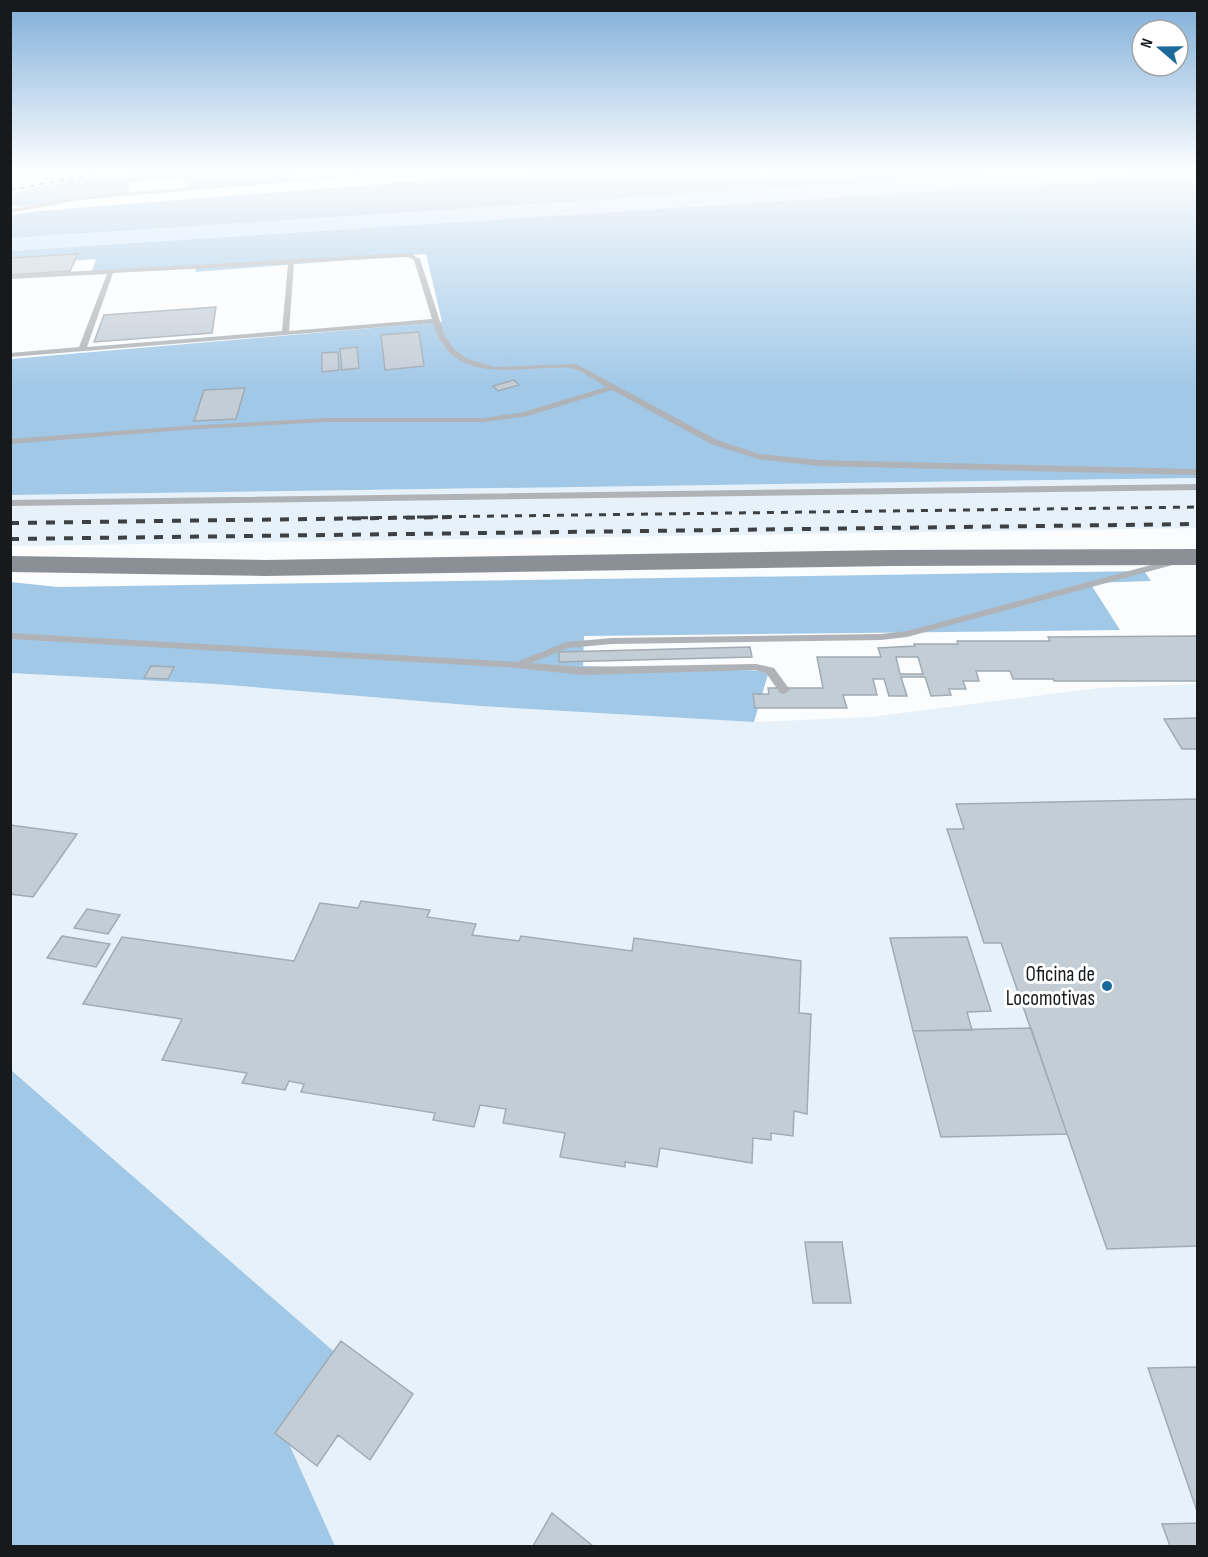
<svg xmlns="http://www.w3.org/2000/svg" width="1208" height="1557" viewBox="0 0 1208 1557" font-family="'Sofia Sans Condensed',sans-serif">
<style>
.built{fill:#e7f1f9}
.green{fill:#c5e3fb}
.forest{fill:#a1c8e7}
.building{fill:#c3cdd6;stroke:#a1abb3;stroke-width:1.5;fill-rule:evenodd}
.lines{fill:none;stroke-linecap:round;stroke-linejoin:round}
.lane{fill:#afb3b7;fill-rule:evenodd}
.secondary{fill:#8a9096;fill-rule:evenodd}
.rail-far2{stroke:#3d4144;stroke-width:2;stroke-dasharray:5 5;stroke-linecap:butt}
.rail-far1{stroke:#3d4144;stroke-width:3;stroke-dasharray:7 7;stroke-linecap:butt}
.rail{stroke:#3d4144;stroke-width:4;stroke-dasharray:9 9;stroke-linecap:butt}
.poi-dot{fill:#1c6a9c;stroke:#fff;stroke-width:2}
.labels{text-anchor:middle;stroke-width:6;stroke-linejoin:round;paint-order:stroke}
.poi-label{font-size:21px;fill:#161a1d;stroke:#fff;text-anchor:end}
</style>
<rect width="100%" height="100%" fill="#fafcfe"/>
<!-- built -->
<path class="built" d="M66 170H142L107 174 11 194V182Z
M1197 478 1198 528 11 546 10 495Z
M10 673 216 684 480 706 754 722 871 717 1099 688 1197 684V1546H335L290 1446 346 1362 11 1069Z"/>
<!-- green -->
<path class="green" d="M1063 170H1125L1122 179 11 251V238Z"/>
<!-- forest -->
<path class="forest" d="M142 170H297L299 181 188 190 184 178 130 182V195L11 207V194L65 181Z
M557 170H1063L11 238V215L40 211Z
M1125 170H1197V478L11 495V359L442 322 426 254 195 272 196 266 91 274 96 259 11 265V251L1121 179Z
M1144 571 1151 581 1090 583 1120 630 584 636 583 666 769 671 754 722 480 706 216 684 11 673 10 582 58 587Z
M10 1069 346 1362 290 1446 335 1546H11Z"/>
<!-- building -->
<path class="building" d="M78 254 70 271 10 275V258Z
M216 307 212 333 94 342 104 315Z
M419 332 424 366 385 370 381 335Z
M357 347 359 368 342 370 340 349Z
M338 352 339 370 322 372V353Z
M514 380 519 385 498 391 493 386Z
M245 388 236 419 194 421 204 390Z
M1198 636V681H1054L1053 679H1013L1010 671H976L979 681H963L966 689H949L951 695 931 696 925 677H901L907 696H889L884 679H873L877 695H843L847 708H755L753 694H769L768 688H823L817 657H881L878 648 915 646 914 644H958L957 641H1050L1048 637ZM896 657H918L923 674H900Z
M750 647 752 657 559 662V652Z
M151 666 174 667 168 679 144 678Z
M1198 718V749H1182L1164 719Z
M1198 799V1246L1107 1249 1001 943H984L947 829H964L956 804Z
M10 825 77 834 33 897 10 894Z
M361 901 430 910 427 917 476 924 472 935 519 941 521 936 632 951 634 938 801 961 799 1013 811 1014 807 1114 794 1111 793 1136 771 1133V1140L753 1138 752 1163 660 1148 657 1167 625 1162V1167L560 1157 565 1133 503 1123 506 1109 480 1105 474 1127 433 1120 435 1113 301 1092 304 1084 289 1081 285 1090 242 1083 247 1073 162 1060 182 1019 83 1004 122 937 294 961 320 903 358 908Z
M87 909 120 915 108 934 74 928Z
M62 936 110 944 96 967 47 958Z
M967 937 991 1011 967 1012 972 1030 913 1031 890 938Z
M1031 1028 1067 1134 941 1137 913 1031Z
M805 1242H842L851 1303H813Z
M341 1341 413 1394 370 1460 338 1435 317 1466 275 1433Z
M1198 1367V1514L1148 1368Z
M552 1513 593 1546H533Z
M1198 1523V1546H1170L1162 1524Z"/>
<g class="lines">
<!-- lane -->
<path class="lane" d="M409 170H428L79 200 10 213V209L79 196Z
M409 253 420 259 445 337 455 350 468 359 495 367 576 364 717 440 759 454 819 460 1198 469V475L819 466 758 459 711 444 612 390 528 416 484 422H326L184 430 10 444V439L184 426 326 418H484L524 412 606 387C596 381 581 369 569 368 518 365 453 389 433 323L10 357V353L79 347 107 274 10 279V275ZM408 257 414 260 432 319 289 331 294 263ZM288 264 282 331 87 347 113 273Z
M1198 484V490L10 506V500Z
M1177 558 1182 561 1180 563 907 637 881 640 612 644 568 648 531 663 582 667 756 664 774 668 790 690 784 694 780 693 766 673 756 670 582 675 517 668 10 639V633L517 662 566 642 612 638 881 634 907 631Z"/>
<!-- secondary -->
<path class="secondary" d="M1198 549V565L892 566 265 576 10 572V556L265 560 892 550Z"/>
<!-- rail-far2 -->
<path class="rail-far2" d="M10 190 118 170"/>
<!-- rail-far1 -->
<path class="rail-far1" d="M347 518 1198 507"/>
<!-- rail -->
<path class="rail" d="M10 523 458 517
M10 539 1198 524"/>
</g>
<!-- sky -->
<linearGradient id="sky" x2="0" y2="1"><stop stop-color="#7eaed9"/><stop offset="0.44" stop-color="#fdfeff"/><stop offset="1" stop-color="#fdfeff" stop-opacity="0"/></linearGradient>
<rect width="1208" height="388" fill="url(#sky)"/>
<!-- markers -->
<circle class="poi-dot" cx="1107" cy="986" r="6"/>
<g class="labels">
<!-- poi labels -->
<g class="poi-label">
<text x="1095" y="981">Oficina de<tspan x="1095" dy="24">Locomotivas</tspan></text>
</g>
</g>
<!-- border -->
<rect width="1208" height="1557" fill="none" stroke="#161a1d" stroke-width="24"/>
<!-- north arrow -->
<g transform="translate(1160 48) rotate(290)"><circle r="28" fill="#ffffff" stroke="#a2a3a5" stroke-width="1.5"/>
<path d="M0-4.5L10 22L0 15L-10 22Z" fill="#1c6a9c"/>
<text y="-9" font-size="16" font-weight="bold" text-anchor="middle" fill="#161a1d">N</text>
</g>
</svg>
